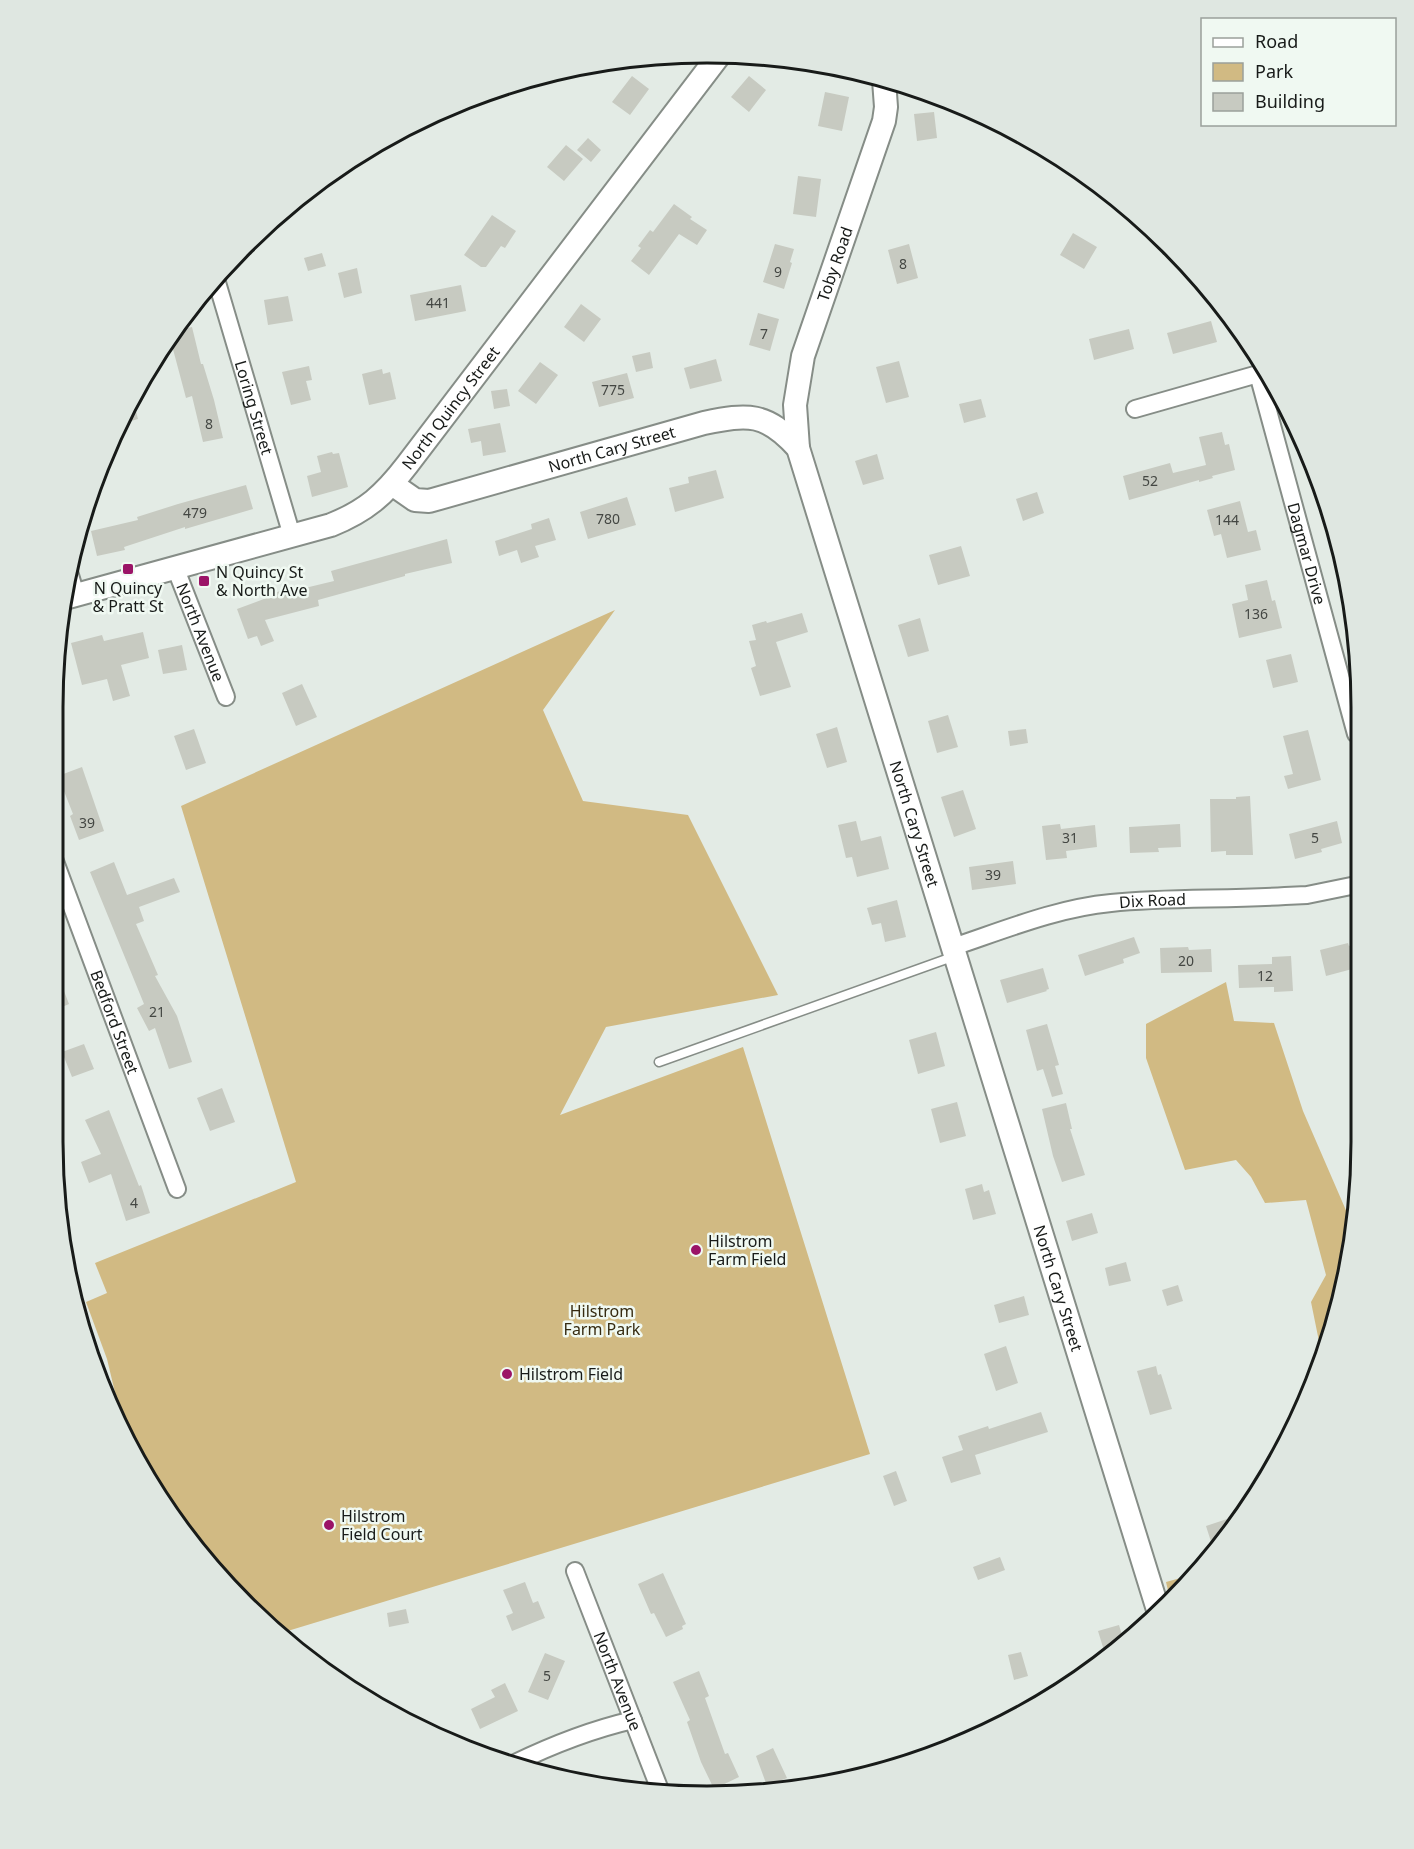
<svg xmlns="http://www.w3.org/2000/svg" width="1414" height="1849" viewBox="0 0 1414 1849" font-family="'Noto Sans',sans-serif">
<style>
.green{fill:#d1ba83}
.building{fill:#c7cac1}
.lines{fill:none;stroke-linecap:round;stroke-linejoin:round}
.lane-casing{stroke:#868d87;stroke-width:11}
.street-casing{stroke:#868d87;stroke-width:20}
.secondary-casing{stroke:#868d87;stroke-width:26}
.lane{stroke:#fff;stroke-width:8}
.street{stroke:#fff;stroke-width:16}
.secondary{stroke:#fff;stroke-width:22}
.poi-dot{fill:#9b1467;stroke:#f0f9f2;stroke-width:2}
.labels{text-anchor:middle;stroke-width:5;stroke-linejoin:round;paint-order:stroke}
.number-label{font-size:14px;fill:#444743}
.street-label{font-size:16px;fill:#181b19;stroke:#f0f9f2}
.poi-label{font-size:16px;fill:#181b19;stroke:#f0f9f2;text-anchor:start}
.park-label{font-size:16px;fill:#362b11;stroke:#f0f9f2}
.rim{fill:none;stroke:#181b19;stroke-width:3}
</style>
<rect width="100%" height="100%" fill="#e3ebe5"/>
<!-- green -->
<path class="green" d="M615 610 543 710 583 801 688 815 778 995 606 1027 560 1115 743 1047 870 1454 281 1633 244 1605 140 1470 125 1434 107 1359 86 1302 107 1293 95 1263 296 1182 181 806Z
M1226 982 1234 1021 1274 1023 1303 1111 1348 1215 1356 1214V1228L1322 1356 1311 1302 1326 1275 1306 1200 1265 1203 1251 1177 1236 1160 1185 1170 1146 1058V1024Z
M1195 1574 1171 1603 1166 1582Z"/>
<!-- building -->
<path class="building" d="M632 76 649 89 630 115 612 102Z
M749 76 766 90 749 112 731 97Z
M825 92 849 97 842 131 818 126Z
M934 112 937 138 917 141 914 114Z
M588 138 601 150 591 162 577 150Z
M566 145 583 159 564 181 547 167Z
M798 176 821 179 816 217 793 214Z
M674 204 692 217 690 219 707 230 697 245 679 234 649 275 631 261 641 248 638 246 650 230 653 232Z
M492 215 516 231 505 248 501 246 486 267H481L464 255Z
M1073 233 1097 247 1084 269 1060 255Z
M775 244 794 249 790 262 792 263 784 289 763 282Z
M909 244 918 278 897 284 888 250Z
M322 253 326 266 308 271 304 258Z
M357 268 362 293 344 298 338 273Z
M461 285 466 311 415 321 410 295Z
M288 296 293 321 268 325 264 300Z
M581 304 601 319 584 342 564 327Z
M758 313 779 319 770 351 749 345Z
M1211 321 1217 342 1173 354 1167 333Z
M192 327 201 364H203L214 400 223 438 203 442 192 396 186 398 170 338 174 331Z
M1129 329 1134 349 1094 360 1089 339Z
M650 352 653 368 636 372 632 356Z
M716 359 722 381 690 389 684 368Z
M899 361 909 397 886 403 876 367Z
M540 362 558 375 536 404 518 391Z
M309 366 312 380 306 381 311 400 291 405 282 372Z
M382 369 383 374 390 372 396 399 369 405 362 374Z
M627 373 634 398 599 407 592 382Z
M507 389 510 406 494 409 491 391Z
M981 399 986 417 964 423 959 404Z
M135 407 138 419 117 425 125 409Z
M500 423 506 452 483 456 481 441 471 443 468 429Z
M1222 432 1225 445 1229 444 1235 470 1212 476 1213 478 1199 482V480L1129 500 1123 476 1170 463 1173 473 1206 465 1199 437Z
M332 452 333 454 339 453 348 487 312 497 307 476 321 472 317 456Z
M877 454 884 479 863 485 855 461Z
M716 470 724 498 675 512 669 488 689 483 688 477Z
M246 485 253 509 185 529V527L124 547 125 550 97 556 91 531 138 520 137 517 178 504Z
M1037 492 1044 513 1023 521 1016 499Z
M627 497 636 525 588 539 580 512Z
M1240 501 1248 532 1256 530 1261 550 1227 558 1221 534 1214 536 1207 510Z
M549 518 556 540 535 546 539 557 521 563 517 550 499 556 495 541 532 529 531 524Z
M447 539 452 563 405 574V576L318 600 319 606 265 620 274 641 261 646 257 636 248 639 237 609 277 594V592L304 585 305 588 334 581 331 571Z
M961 546 970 576 938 585 929 555Z
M1267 580 1272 601 1275 600 1282 628 1239 638 1232 604 1248 600 1245 585Z
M802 613 808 632 776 642 791 687 760 696 751 668 756 666 749 641 756 640 752 625 766 621 767 623Z
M920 618 929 651 908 657 898 625Z
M143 632 149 658 121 665 130 696 113 701 107 679 82 685 71 643 102 635 104 641Z
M182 645 187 670 163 674 158 650Z
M1291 654 1298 682 1273 688 1266 660Z
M302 684 317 717 296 726 282 693Z
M948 715 958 747 937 753 928 721Z
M837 727 847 762 827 768 816 734Z
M194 729 206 763 186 770 174 736Z
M1026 729 1028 743 1010 746 1008 731Z
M1308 730 1321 780 1288 789 1284 776 1293 774 1283 736Z
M82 767 104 831 79 840 70 816 73 814 58 776Z
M963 790 976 829 954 837 941 797Z
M1250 796 1253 855H1226V851L1211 852 1210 799H1236V797Z
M856 821 861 841 881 836 889 869 857 877 852 857 846 858 838 825Z
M1337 821 1342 843 1321 849 1322 852 1295 859 1289 834Z
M1060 824 1061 829 1095 825 1097 847 1066 851 1067 858 1046 860 1042 826Z
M1180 824 1181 847 1158 848 1159 852 1130 853 1129 827Z
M1013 861 1016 884 972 890 969 867Z
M114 862 127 895 174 878 180 892 139 907 144 921 136 924 158 975 155 976 177 1016 192 1062 169 1069 155 1028 149 1031 137 1008 144 1004 90 872Z
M897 900 906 937 885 942 881 923 872 925 867 908Z
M1134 937 1140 953 1123 959 1124 963 1085 976 1078 955Z
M1348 943 1349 946 1356 944V968L1326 976 1320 950Z
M1188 947 1189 950 1211 949 1212 972 1161 973 1160 948Z
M1291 956 1293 991 1274 992V987L1239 988 1238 965 1272 964V957Z
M54 965 69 1004 53 1011V965Z
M1043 968 1049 989 1046 990 1047 991 1007 1003 1000 980Z
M1047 1024 1059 1065 1055 1066 1063 1094 1052 1097 1043 1069 1037 1071 1026 1030Z
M936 1032 945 1066 918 1074 909 1040Z
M84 1044 94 1069 72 1077 62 1052Z
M222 1088 235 1122 210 1131 197 1098Z
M957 1102 966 1136 940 1143 931 1109Z
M1066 1103 1072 1129H1070L1085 1175 1062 1182 1053 1156 1042 1109Z
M109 1110 139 1186 141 1185 150 1213 126 1221 111 1174 89 1183 81 1162 101 1154 85 1120Z
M982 1184 984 1192 989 1190 996 1214 973 1220 965 1189Z
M1092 1213 1098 1233 1072 1241 1066 1221Z
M1126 1262 1131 1281 1109 1286 1105 1268Z
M1178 1285 1183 1301 1167 1306 1162 1290Z
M1024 1296 1029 1315 999 1323 994 1305Z
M1006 1346 1018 1383 996 1391 984 1354Z
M1156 1366 1158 1375 1161 1374 1172 1409 1150 1415 1137 1371Z
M1041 1412 1048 1432 975 1455 981 1474 951 1483 942 1457 963 1450 958 1436 988 1426 989 1429Z
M896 1471 907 1501 894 1506 883 1476Z
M1245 1513 1214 1551 1206 1526Z
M1000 1557 1005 1570 978 1580 973 1567Z
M663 1573 686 1624 682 1626 683 1629 666 1637 654 1613 651 1614 638 1584Z
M525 1582 533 1603 538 1601 545 1618 512 1631 506 1616 513 1613 503 1590Z
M406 1609 409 1623 389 1627 387 1613Z
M1119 1625 1124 1642 1106 1657 1098 1631Z
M1021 1652 1028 1676 1014 1680 1008 1655Z
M545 1653 565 1661 548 1700 528 1692Z
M699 1671 709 1696 705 1698 725 1754 728 1753 739 1777 714 1789 701 1762 687 1722 690 1720 673 1682Z
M505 1683 518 1711 480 1729 471 1709 495 1697 491 1690Z
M773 1748 787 1778 767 1786 756 1756Z"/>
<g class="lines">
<!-- lane casing -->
<g class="lane-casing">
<path id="lane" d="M659 1062 955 956"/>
</g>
<!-- street casing -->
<g class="street-casing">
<g id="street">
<path id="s1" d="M216 279 292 536"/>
<path id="s2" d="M1258 374 1356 734"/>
<path d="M1135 409 1265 372"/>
<path id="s3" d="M175 567 226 697"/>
<path d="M69 572 76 595"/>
<path id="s4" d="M53 856 177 1189"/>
<path id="s5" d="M953 947C1004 930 1057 908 1111 903 1169 897 1227 900 1285 896L1307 895 1356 885"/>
<path id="s6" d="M575 1571 660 1790"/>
<path d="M513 1764C552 1745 590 1730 633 1720"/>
</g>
</g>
<!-- secondary casing -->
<g class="secondary-casing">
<g id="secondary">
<path id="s7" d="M798 448 795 405 803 356 884 121 886 107 884 80"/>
<path id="s8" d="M392 484 415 500 429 501 704 423C748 414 766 412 798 448L1159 1613"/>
<path id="s9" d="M65 598 331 525C366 511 384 495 407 465L720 54"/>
</g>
</g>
<!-- lane -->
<use href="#lane" class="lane"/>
<!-- street -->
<use href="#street" class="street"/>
<!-- secondary -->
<use href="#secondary" class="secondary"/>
</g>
<!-- markers -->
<g class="poi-dot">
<rect x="122" y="563" width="12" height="12" rx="3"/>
<rect x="198" y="575" width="12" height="12" rx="3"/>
<circle cx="696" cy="1250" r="6"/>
<circle cx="507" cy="1374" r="6"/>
<circle cx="329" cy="1525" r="6"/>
</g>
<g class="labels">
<!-- number labels -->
<g class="number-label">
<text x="903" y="269">8</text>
<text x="778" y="277">9</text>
<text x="438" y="308">441</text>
<text x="764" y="339">7</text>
<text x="613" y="395">775</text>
<text x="209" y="429">8</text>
<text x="1150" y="486">52</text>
<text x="195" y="518">479</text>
<text x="608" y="524">780</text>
<text x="1227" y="525">144</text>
<text x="1256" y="619">136</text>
<text x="87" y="828">39</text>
<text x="1070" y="843">31</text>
<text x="1315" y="843">5</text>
<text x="993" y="880">39</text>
<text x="1186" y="966">20</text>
<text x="1265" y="981">12</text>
<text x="157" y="1017">21</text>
<text x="134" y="1208">4</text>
<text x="547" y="1681">5</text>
</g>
<!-- street labels -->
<g class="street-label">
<text dy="6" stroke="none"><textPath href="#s7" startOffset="190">Toby Road</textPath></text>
<text dy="6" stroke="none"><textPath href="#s1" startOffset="134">Loring Street</textPath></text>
<text dy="6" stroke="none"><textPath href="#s9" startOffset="446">North Quincy Street</textPath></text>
<text dy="6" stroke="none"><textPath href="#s8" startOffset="232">North Cary Street</textPath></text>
<text dy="6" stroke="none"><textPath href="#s2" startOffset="186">Dagmar Drive</textPath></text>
<text dy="6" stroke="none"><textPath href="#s3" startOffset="70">North Avenue</textPath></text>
<text dy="6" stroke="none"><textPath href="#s8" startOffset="826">North Cary Street</textPath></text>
<text dy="6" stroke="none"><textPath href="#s5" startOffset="206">Dix Road</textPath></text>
<text dy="6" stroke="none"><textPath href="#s4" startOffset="177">Bedford Street</textPath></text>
<text dy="6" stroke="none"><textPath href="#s8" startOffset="1312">North Cary Street</textPath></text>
<text dy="6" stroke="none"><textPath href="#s6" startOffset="118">North Avenue</textPath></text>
</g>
<!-- poi labels -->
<g class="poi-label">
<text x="216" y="578">N Quincy St<tspan x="216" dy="18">&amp; North Ave</tspan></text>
<text x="128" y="594" text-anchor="middle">N Quincy<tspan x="128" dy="18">&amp; Pratt St</tspan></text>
<text x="708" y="1247">Hilstrom<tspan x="708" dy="18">Farm Field</tspan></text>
<text x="519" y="1380">Hilstrom Field</text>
<text x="341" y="1522">Hilstrom<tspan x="341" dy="18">Field Court</tspan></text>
</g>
<!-- park labels -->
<g class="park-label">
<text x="602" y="1317">Hilstrom<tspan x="602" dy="18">Farm Park</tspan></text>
</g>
</g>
<!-- crop -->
<path d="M0 0H1414V1849H0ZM707 63H707A644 644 0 0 1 1351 707V1142A644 644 0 0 1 707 1786H707A644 644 0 0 1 63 1142V707A644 644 0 0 1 707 63Z" fill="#dfe7e1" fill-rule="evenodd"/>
<path class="rim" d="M707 63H707A644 644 0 0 1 1351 707V1142A644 644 0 0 1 707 1786H707A644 644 0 0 1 63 1142V707A644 644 0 0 1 707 63Z"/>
<!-- legend -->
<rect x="1201" y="18" width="195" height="108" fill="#f0f9f2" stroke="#9aa09b" stroke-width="1.5"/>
<rect x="1213" y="38" width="30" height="9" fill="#ffffff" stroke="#9aa09b" stroke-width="1.5"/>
<text x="1255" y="48" font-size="18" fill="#181b19">Road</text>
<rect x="1213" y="63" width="30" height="18" fill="#d1ba83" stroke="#9aa09b" stroke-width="1.5"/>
<text x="1255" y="78" font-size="18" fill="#181b19">Park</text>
<rect x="1213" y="93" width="30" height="18" fill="#c7cac1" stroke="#9aa09b" stroke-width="1.5"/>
<text x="1255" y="108" font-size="18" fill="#181b19">Building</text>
</svg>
